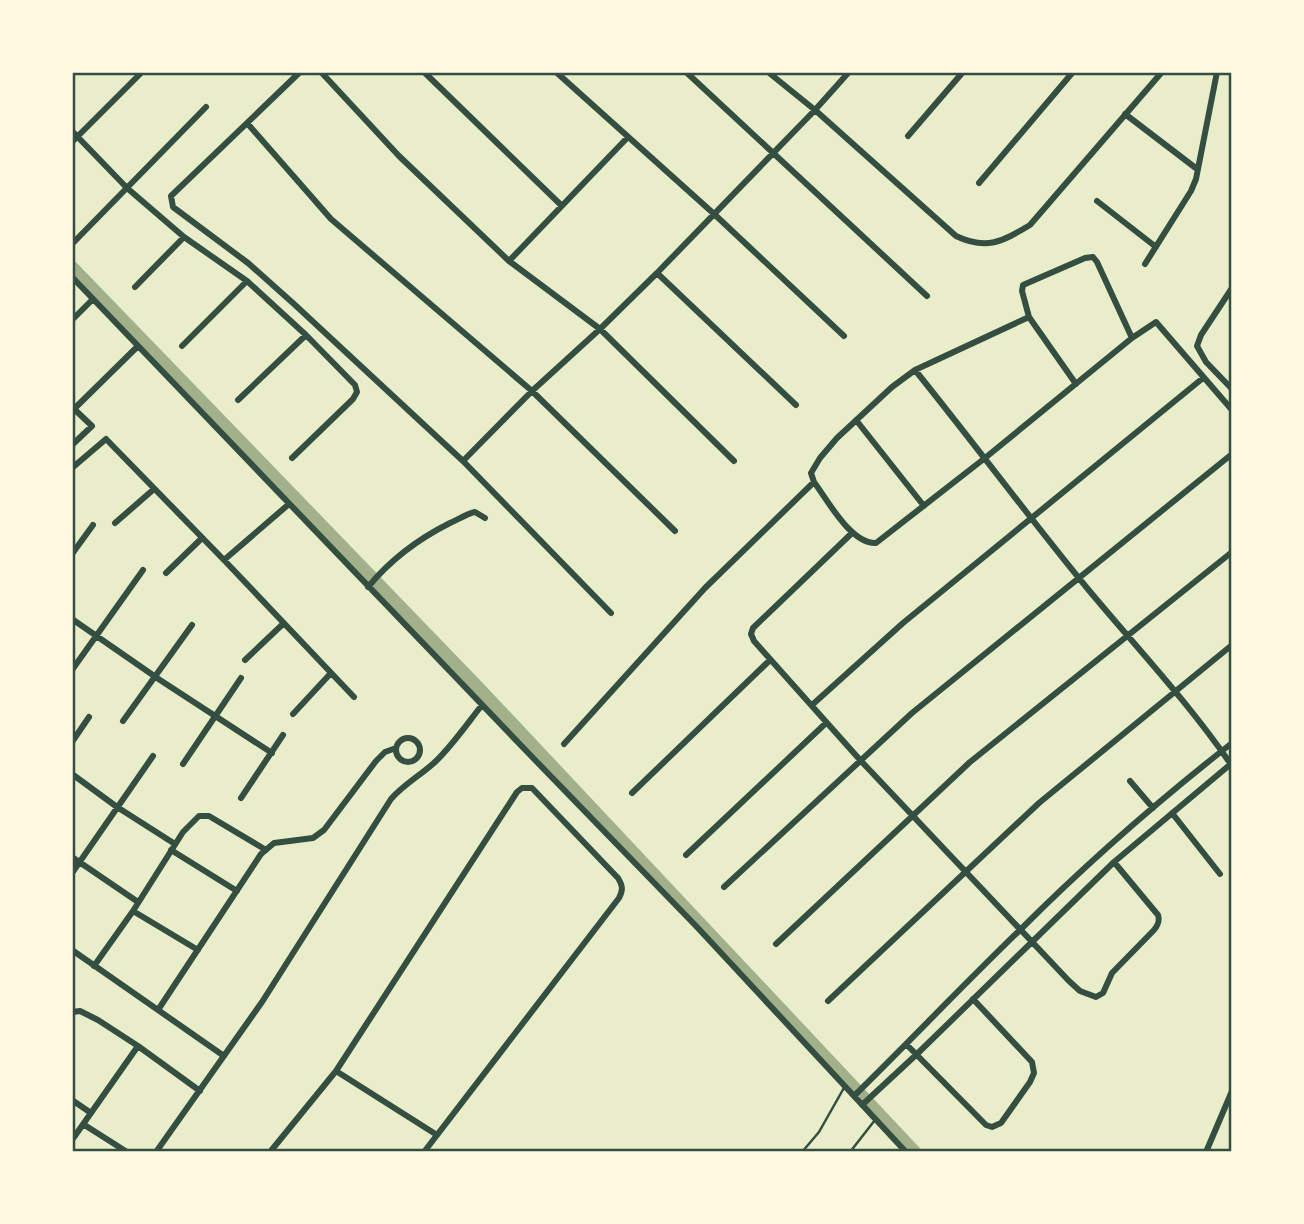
<svg xmlns="http://www.w3.org/2000/svg" width="1304" height="1224" viewBox="0 0 1304 1224" font-family="Mulish,sans-serif">
<style>
.lines{fill:none;stroke-linecap:round;stroke-linejoin:round}
.canal{stroke:#a3b18a;stroke-width:14}
.service{stroke:#344e41;stroke-width:2.5}
.minor{stroke:#344e41;stroke-width:6}
.neatline{fill:none;stroke:#344e41;stroke-width:2.5}
</style>
<rect width="100%" height="100%" fill="#e9edc9"/>
<g class="lines">
<!-- canal -->
<path class="canal" d="M72 268 477 687 914 1152"/>
<!-- service -->
<path class="service" d="M802 1152 819 1132 845 1086
M850 1152 875 1120"/>
<!-- minor -->
<path class="minor" d="M300 72 171 196 173 207 248 263 294 304 463 461 611 613
M321 72 399 156 509 261 600 329 734 461
M424 72 562 206
M556 72 713 213 844 336
M686 72 927 296
M768 72 815 110 956 236C987 251 1003 241 1030 225L1162 72
M1125 114 1197 169
M247 123 331 219 532 391 675 531
M72 131 127 188 184 237 247 281 306 335 355 385 357 392 353 399 292 458
M908 136 963 72
M72 142 142 72
M979 183 1073 72
M1097 201 1156 247
M72 244 206 107
M509 261 628 137
M1145 264 1191 191 1196 179 1217 72
M657 273 796 405
M72 277 536 761 697 927 906 1152
M135 287 184 237
M1232 288 1201 335 1197 346 1206 362 1232 389
M1029 317 915 370 892 387 837 438 820 458 811 473 814 482C828 501 851 544 876 543L985 458 1132 338 1156 322 1232 410
M72 320 93 299
M182 346 247 281
M915 370C973 442 1028 516 1087 588 1136 647 1189 703 1232 766
M1076 384 1029 317 1022 291 1023 285 1085 258 1093 257 1097 262 1132 338
M238 400 306 335
M74 409 138 346
M856 420 924 506
M72 445 92 426 72 407
M463 461 532 391 600 329 657 273 815 110 849 72
M72 468 106 439 224 560 354 697
M115 523 154 489
M852 533 753 628 751 634 754 641 861 761 1069 981 1080 991 1096 997 1103 993 1112 973 1154 930C1158 925 1160 921 1158 915L1114 862
M72 554 93 525
M224 560 289 504
M166 573 202 538
M368 587C391 559 418 539 450 523 459 519 466 514 475 512L485 518
M72 619 160 680 272 753
M245 660 284 623
M72 670 143 570
M812 705 903 623 1203 378
M293 714 331 673
M123 721 192 625
M396 750a12 12 0 1 1 24 0a12 12 0 1 1-24 0Z
M72 742 89 717
M564 744 705 588 814 482
M183 764 241 678
M72 774 117 807 175 844
M1130 781 1153 808
M632 793 770 660
M241 798 283 735
M1172 813 1220 874
M171 850 237 891
M686 855 826 723
M72 857 138 902
M72 873 153 756
M724 887 912 713 1232 454
M133 911 198 950
M776 944 970 762 1232 552
M72 950 224 1056
M94 966 133 911 183 832 199 816H209L266 850
M828 1001 1039 803 1232 645
M158 1010 261 854 274 843 313 838 324 830 376 761 385 752 396 748
M72 1012 80 1011 98 1020 138 1046 200 1091
M906 1044 986 1125 992 1127 1001 1123 1030 1082 1034 1073 1032 1062 973 999
M336 1071 437 1135
M854 1096C910 1041 964 984 1020 930 1087 863 1158 801 1232 743
M72 1100 91 1113
M862 1105 917 1054 1114 862 1232 763
M83 1124 127 1152
M72 1140 138 1046
M156 1152 262 1002 391 799C404 784 421 775 435 762 452 746 467 724 482 705
M270 1152 336 1071 517 792 522 788H532L618 878C623 886 623 890 619 898L424 1152
M1206 1152 1232 1091"/>
</g>
<!-- border -->
<rect width="1304" height="1224" fill="none" stroke="#fefae0" stroke-width="147"/>
<rect x="74" y="74" width="1156" height="1076" class="neatline"/>
</svg>
